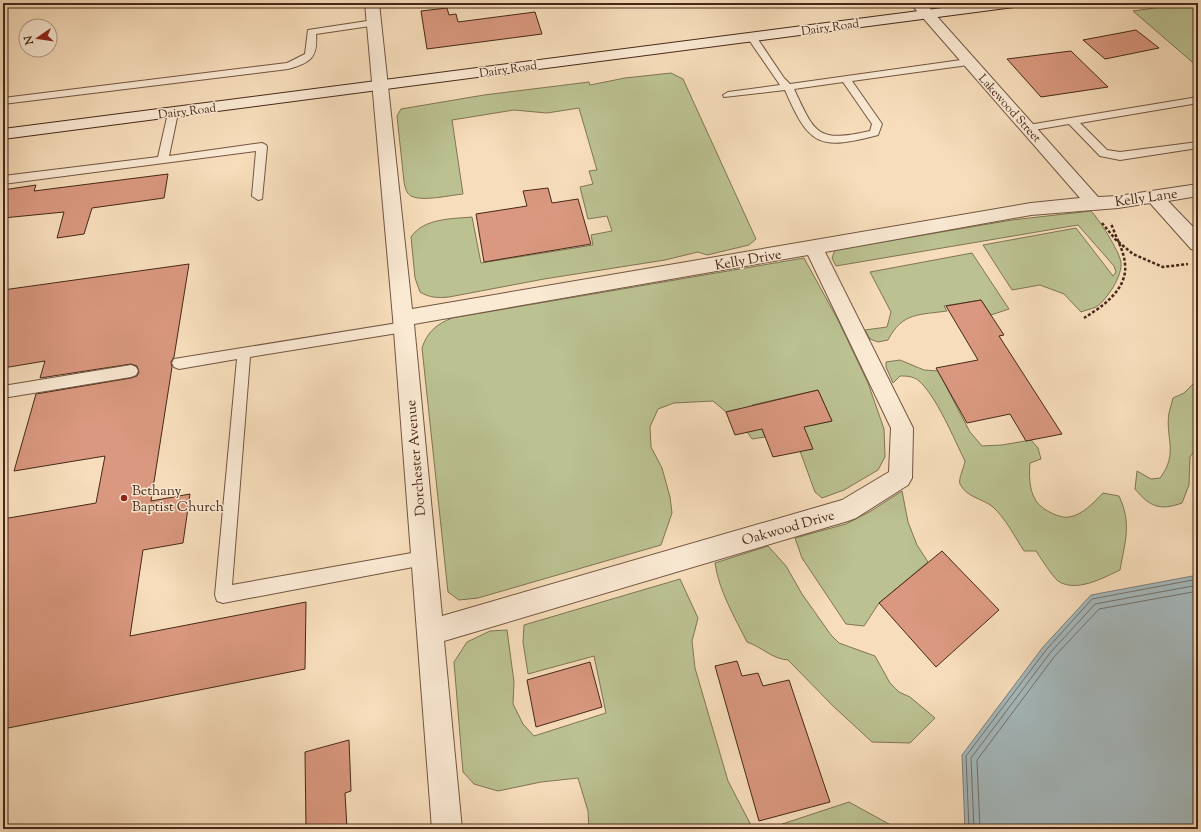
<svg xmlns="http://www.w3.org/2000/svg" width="1201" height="832" viewBox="0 0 1201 832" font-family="'Sorts Mill Goudy',serif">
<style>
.green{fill:#bbc191;stroke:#807454}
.water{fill:#a4b8bc;stroke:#7e7e7a}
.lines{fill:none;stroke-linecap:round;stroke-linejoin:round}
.shore{stroke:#75706a;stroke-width:1}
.building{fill:#d9987f;stroke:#462818}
.lane-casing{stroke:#725541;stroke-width:2}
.street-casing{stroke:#725541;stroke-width:2}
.secondary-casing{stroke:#462818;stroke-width:2}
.path{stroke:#462818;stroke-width:2.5;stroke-dasharray:3 2;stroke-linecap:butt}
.lane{fill:#fae9d3;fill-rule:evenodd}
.street{fill:#fae9d3;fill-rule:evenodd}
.secondary{fill:#fae9d3;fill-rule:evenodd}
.poi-dot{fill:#8f2418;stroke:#fae9d3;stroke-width:1.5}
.labels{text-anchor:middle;stroke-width:3;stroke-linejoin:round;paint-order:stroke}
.far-street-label{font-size:12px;fill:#462818;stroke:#fae9d3}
.street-label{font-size:14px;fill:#462818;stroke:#fae9d3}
.poi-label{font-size:14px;fill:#462818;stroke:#fae9d3;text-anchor:start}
</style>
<rect width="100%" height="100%" fill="#f7ddbb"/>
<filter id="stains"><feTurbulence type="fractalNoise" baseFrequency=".005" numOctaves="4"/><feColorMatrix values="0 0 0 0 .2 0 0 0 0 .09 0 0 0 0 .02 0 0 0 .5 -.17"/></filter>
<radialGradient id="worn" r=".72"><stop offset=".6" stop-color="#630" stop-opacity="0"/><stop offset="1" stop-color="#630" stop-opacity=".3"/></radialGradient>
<!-- green -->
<path class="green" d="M1189 3H1198V67L1133 11Z
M671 73 683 79 756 239 749 245 707 255 698 252 665 260 544 279 449 297C438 298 430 298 420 292L415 278 411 237C424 218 451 219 472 217L481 263 593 245 591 235 612 231 607 216 588 219 580 187 593 184 589 171 597 170 579 108 547 113 514 110 452 120 463 194C451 195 422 202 411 196 406 193 405 187 404 182L397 116 401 109 484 95 589 82 590 85 625 78Z
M1091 211C1099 219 1119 251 1121 262 1123 275 1107 300 1096 307 1092 309 1086 310 1081 312L1064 294 1040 285 1012 290 983 245 1076 228 1113 276 1116 272 1114 266 1078 225 836 266 832 258 835 250 1012 220Z
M972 253 1009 309 991 315 981 300 944 306 947 311C920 315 902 312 888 340L878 342 870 339 865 330 887 327 891 312 870 272Z
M804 258 838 320 868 383 884 429 885 457 878 470 844 490 822 498 815 492 800 451 804 427 832 421 818 390 752 405 765 437 752 439 748 433 739 409 726 412 713 401 674 403 658 409 650 427 651 447 662 468 670 497 672 513 661 545 478 598 459 600 448 592 422 348C427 332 437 324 452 318Z
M900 360 924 370 938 371 970 432 982 446 1002 445 1031 440 1038 448 1041 459 1030 463C1029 474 1029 489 1035 499 1039 508 1059 519 1069 517 1083 515 1094 502 1103 493L1119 496C1132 524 1125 541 1120 570 1103 578 1076 593 1058 581 1051 575 1041 558 1036 551H1024C1015 537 1006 519 993 507 982 498 967 498 960 484 958 479 964 468 965 461 954 439 936 395 918 380 912 376 906 376 900 376L893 383 886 367V362Z
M1198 379V424L1195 428 1198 441 1196 449 1190 457 1189 485 1182 503C1160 511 1150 507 1135 489L1137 471 1151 479 1160 478C1179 453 1165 438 1169 413 1170 408 1172 403 1173 398L1184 393Z
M902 491 908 522 917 545 928 562 879 603 864 626 846 624 802 558 795 538 846 524 871 511Z
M768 546 786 566 802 594 831 635 839 643 875 656 890 683 899 692 910 697 935 718 910 743 872 742 833 706 788 660C772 659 762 647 747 642 734 616 719 591 715 563Z
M680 579 698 618 692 641 695 668 728 781 753 829H589L588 811 578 778 541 782 498 791 474 784 463 772 454 662 467 642 490 631 507 630 514 682 513 704 523 724 534 736 606 713 594 656 528 674 523 642 524 625Z
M849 802 898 829H767Z"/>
<!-- water -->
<path class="water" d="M1198 575V829H965L962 755 1043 647 1091 595Z"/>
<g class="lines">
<!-- shore -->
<path class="shore" d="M969 829 966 756 1046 650 1092 599 1198 579
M974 829 971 758 1050 653 1095 604 1198 585
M980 829 977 760 1054 657 1099 609 1198 591"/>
</g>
<!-- building -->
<path class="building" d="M447 8 449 15 456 14 458 22 535 12 542 34 427 49 421 11Z
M1136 30 1159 48 1105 59 1083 40Z
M1071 51 1108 87 1041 97 1007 59Z
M168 174 164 198 92 208 84 234 57 238 64 212 3 218V190L36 185 34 191Z
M548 188 552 203 578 199 591 244 484 262 476 214 527 206 523 191Z
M189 264 174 357 171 362 172 367 151 501 190 494 183 543 143 550 130 636 306 602 305 669 3 729V519L96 503 105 456 14 471 36 394 131 378 137 376 139 372 137 366 131 364 40 378 45 361 3 368V290Z
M981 300 1004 335 999 336 1062 434 1026 441 1010 414 967 423 936 368 978 360 946 306Z
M818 390 832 421 804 427 813 449 773 457 762 429 735 435 726 412Z
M942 551 999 610 936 667 879 603Z
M737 661 742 676 758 673 763 686 789 680 830 802 759 821 715 666Z
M590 662 602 707 536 727 527 680Z
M349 740 351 791 345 793 347 829H306L305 752Z"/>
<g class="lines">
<!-- lane casing -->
<g class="lane-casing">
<path id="lane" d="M374 20 377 21V25L316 34C318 58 310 63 288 69L3 104V98L287 63 305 54 308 30Z
M752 34 755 35 784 78 790 84 968 59 973 62 968 65 852 81 882 124 878 135C818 151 809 145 785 90L724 97 723 95 728 92 780 85 747 37ZM843 82 872 124 870 131C817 143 815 134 794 89Z
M1198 97V103L1080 123 1107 150 1120 152 1198 142V148L1120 160 1100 156 1069 124 1028 131 1023 128 1028 125Z
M173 110 178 113 169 156 262 143 266 145 267 147 262 199 258 200 252 196 256 151 3 184V176L158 157 168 113Z
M404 322 409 323 410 327 409 331 404 332 250 357 232 585 423 551 429 554 431 559 429 564 223 603 217 601 215 595 237 359 179 369 174 367 172 363 174 359Z
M131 365 136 367 138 371 136 375 131 377 3 398V386Z"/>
</g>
<!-- street casing -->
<g class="street-casing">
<path id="street" d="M365 3H379L412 309 1031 203 1080 198 910 3H925L1098 197 1118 196 1198 184V196L1168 201 1198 232V251L1191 249 1150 203 1118 208 1031 215 825 252 913 428 912 478 908 485 856 518 848 521 444 641 462 829H432L393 318ZM808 255 891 428 889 472 842 500 442 616 414 324Z"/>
</g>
<!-- secondary casing -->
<g class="secondary-casing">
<path id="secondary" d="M981 3H1021L1019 6 1014 7 3 139V129Z"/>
</g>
<!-- path -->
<path class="path" d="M1102 223 1116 240 1133 254 1163 267 1188 264
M1084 318C1102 307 1128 289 1125 264 1124 250 1115 236 1111 223"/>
<!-- lane -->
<use href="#lane" class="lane"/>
<!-- street -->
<use href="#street" class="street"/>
<!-- secondary -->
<use href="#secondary" class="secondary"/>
</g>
<!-- markers -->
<circle class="poi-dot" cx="124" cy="498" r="4"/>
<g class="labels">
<!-- far-street labels -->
<g class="far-street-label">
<text transform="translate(830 27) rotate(-8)" y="4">Dairy Road</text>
<text transform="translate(508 69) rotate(-8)" y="4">Dairy Road</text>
<text transform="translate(1010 108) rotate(48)" y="4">Lakewood Street</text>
<text transform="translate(187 111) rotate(-7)" y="4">Dairy Road</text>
</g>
<!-- street labels -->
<g class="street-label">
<text transform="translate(1146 197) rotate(-8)" y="5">Kelly Lane</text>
<text transform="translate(748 259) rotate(-10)" y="5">Kelly Drive</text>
<text transform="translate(415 458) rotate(-95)" y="5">Dorchester Avenue</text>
<text transform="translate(788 527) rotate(-16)" y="5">Oakwood Drive</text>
</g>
<!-- poi labels -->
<g class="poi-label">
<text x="132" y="495">Bethany<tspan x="132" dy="16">Baptist Church</tspan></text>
</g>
</g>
<!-- margin -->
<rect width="1201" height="832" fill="none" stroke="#f7ddbb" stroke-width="16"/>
<rect x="4" y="4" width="1193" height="824" fill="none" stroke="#462818" stroke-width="2"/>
<rect x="8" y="8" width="1185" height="816" fill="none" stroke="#462818"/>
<!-- north arrow -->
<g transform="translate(38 38) rotate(257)"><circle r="19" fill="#fae9d3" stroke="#b29c88"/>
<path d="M0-3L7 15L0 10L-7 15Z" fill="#8f2418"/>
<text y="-6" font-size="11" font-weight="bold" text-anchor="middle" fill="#462818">N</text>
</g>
<rect width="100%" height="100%" filter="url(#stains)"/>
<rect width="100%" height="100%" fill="url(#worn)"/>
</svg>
